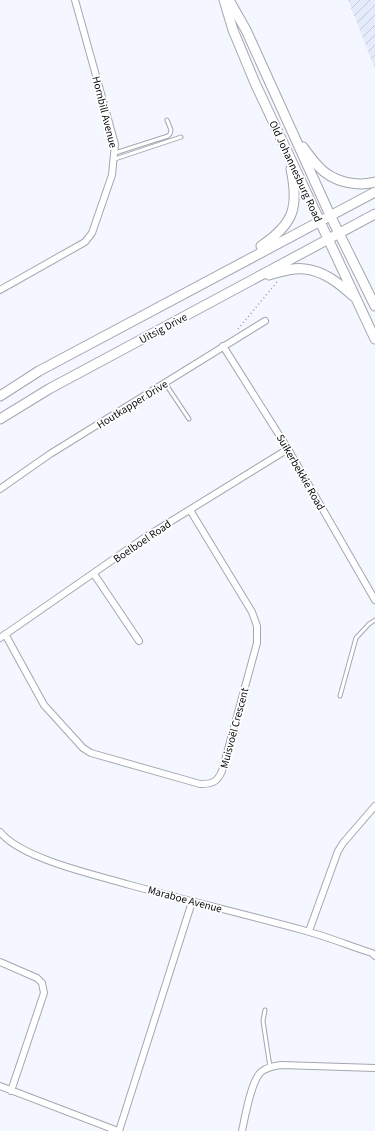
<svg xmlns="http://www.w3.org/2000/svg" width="375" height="1131" viewBox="0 0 375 1131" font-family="'Source Sans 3',sans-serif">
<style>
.industrial{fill:url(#industrial-furrows)}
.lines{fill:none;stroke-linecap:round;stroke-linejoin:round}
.lane-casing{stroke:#a3a7af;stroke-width:5}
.street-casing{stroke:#a3a7af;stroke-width:8}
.secondary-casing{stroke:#a3a7af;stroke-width:11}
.path{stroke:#97999f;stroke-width:1.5;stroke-dasharray:1 3;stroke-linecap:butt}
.lane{stroke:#fff;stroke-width:3}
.street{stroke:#fff;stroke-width:6}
.secondary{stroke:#fff;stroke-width:9}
.labels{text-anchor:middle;stroke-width:3.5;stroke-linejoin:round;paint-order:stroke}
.street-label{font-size:11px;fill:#0c0d10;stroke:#fff}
</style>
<defs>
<pattern id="industrial-furrows" width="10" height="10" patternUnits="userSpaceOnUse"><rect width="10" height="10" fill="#e4ecfc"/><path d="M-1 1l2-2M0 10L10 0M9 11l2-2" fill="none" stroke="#c2c9d7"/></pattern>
</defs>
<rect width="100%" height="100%" fill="#f4f7ff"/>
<!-- industrial -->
<path class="industrial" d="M348 0H375V69Z"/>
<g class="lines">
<!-- lane casing -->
<g class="lane-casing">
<path id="lane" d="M115 153 168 136 170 134 171 130 167 120
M115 159 181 137
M165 383 189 419
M340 696 356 638 369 624 375 620
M265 1010 263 1021 270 1067"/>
</g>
<!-- street casing -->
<g class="street-casing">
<path id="street" d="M0 290 85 242 92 233 112 175 115 144 75 0
M223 346 288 449 375 600
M0 489 50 454 265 321
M94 574 139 641
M5 634 44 705 83 748 91 753 200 784C211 784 217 783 222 771L257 643V626L252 612 190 510
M0 638 144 538 288 449
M0 832C22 859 96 875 130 885 189 901 248 915 306 931 328 937 350 946 372 953L375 956
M309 931 338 851 343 843 375 806
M0 962 37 978 42 983 44 993 11 1091
M0 1086 118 1131
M119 1131 192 902
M242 1131C245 1117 251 1081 261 1072 267 1067 274 1066 281 1065L375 1068"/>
</g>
<!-- secondary casing -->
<g class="secondary-casing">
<path id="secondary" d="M224 0 233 30 255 83 375 339
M229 0 246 30 330 215 375 306
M303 147C308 154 313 161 319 167 333 182 356 187 375 182
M261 246C294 224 299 207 291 169
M269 275C280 272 293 267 305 269 324 271 340 284 353 296
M0 396 39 371 375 192
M0 419 49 389 375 214"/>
</g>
<!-- path -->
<path class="path" d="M238 329 277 282"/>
<!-- lane -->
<use href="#lane" class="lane"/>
<!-- street -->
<use href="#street" class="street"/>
<!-- secondary -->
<use href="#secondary" class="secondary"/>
</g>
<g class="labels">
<!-- street labels -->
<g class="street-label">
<text transform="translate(105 112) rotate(76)" y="4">Hornbill Avenue</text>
<text transform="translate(296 171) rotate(65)" y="4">Old Johannesburg Road</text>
<text transform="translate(163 328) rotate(-28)" y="4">Uitsig Drive</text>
<text transform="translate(132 404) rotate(-32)" y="4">Houtkapper Drive</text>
<text transform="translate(301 472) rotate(60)" y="4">Suikerbekkie Road</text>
<text transform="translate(142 541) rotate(-34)" y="4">Boelboel Road</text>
<text transform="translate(234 728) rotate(-75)" y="4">Muisvoël Crescent</text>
<text transform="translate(185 899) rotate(15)" y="4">Maraboe Avenue</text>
</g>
</g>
</svg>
